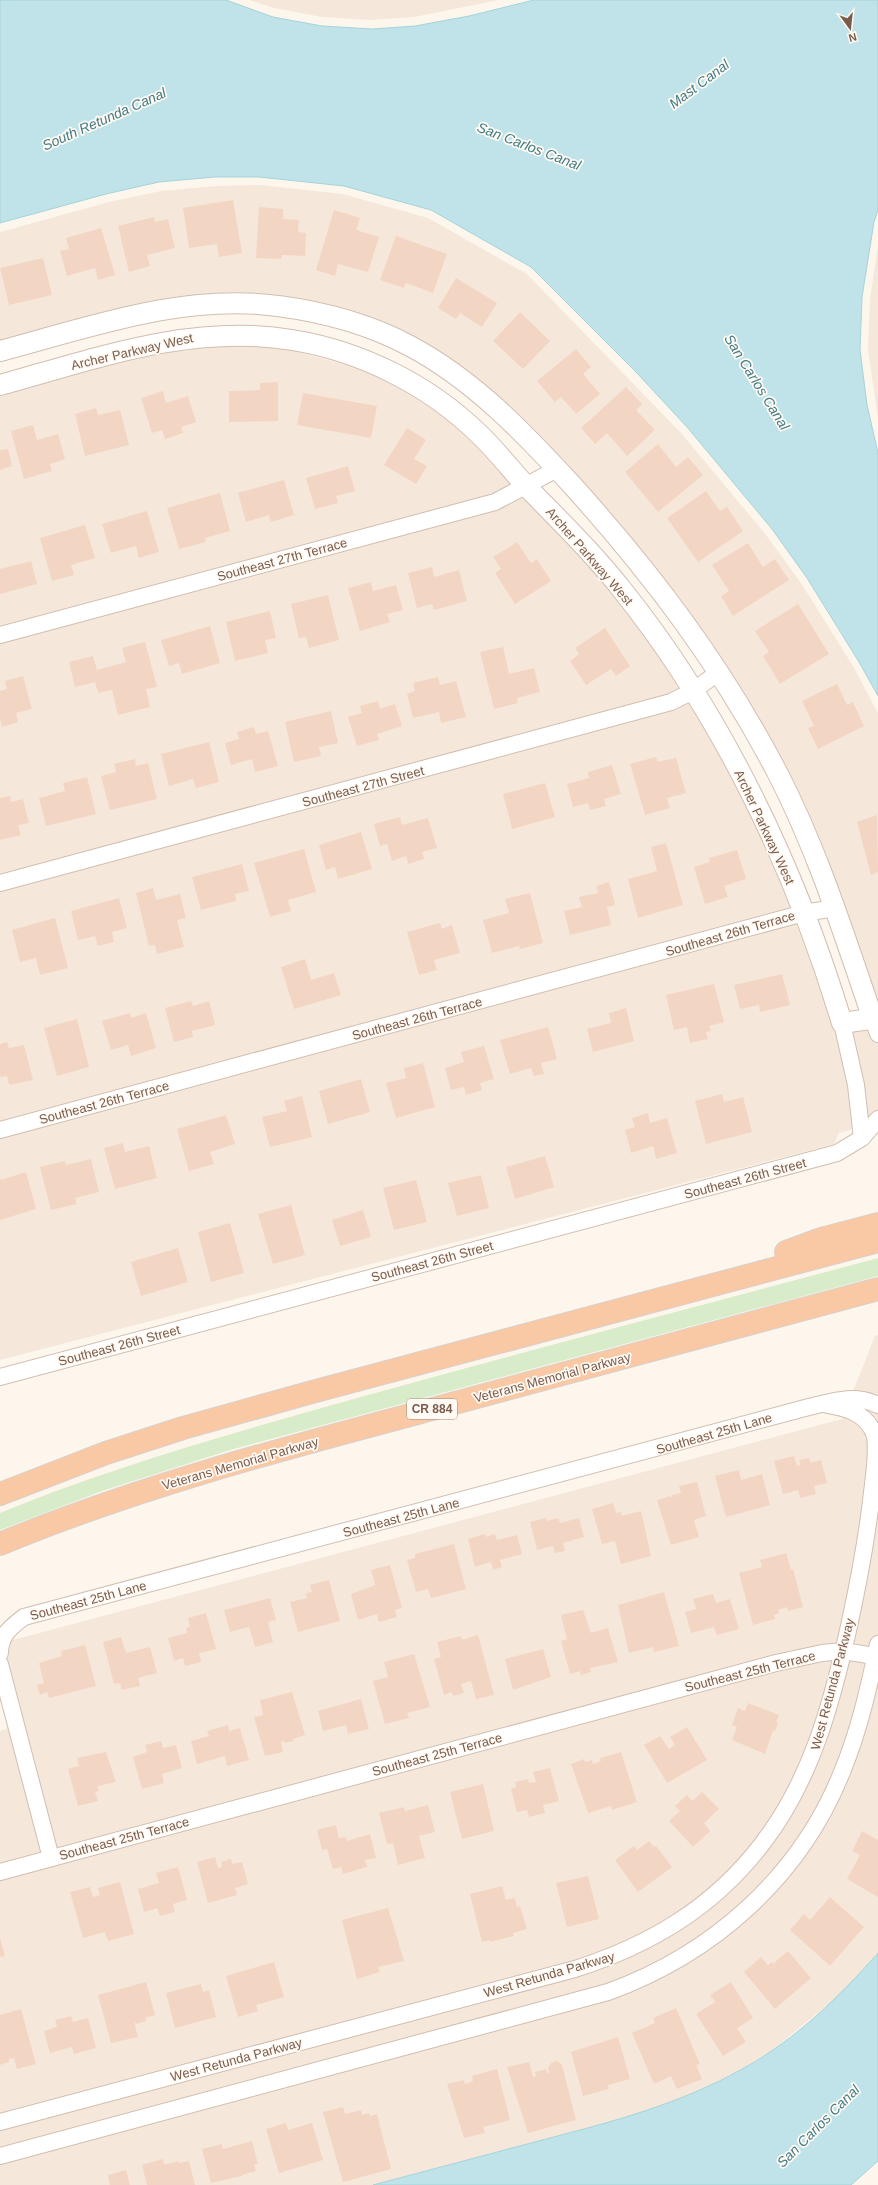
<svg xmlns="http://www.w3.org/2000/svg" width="878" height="2185" viewBox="0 0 878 2185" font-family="Helvetica,sans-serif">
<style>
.residential{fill:#f5e8da}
.green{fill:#d8ecc9}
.water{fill:#bfe3e8;stroke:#a5d3da}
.building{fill:#f3d5c3}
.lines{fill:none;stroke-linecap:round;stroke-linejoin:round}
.minor-casing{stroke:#d1beb0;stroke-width:18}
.tertiary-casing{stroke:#d1beb0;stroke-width:22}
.trunk-casing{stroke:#dad1cd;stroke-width:24}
.minor{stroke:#fff;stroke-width:16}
.tertiary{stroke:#fff;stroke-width:20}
.trunk{stroke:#f9c8a4;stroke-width:22}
.labels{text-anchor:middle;stroke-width:3.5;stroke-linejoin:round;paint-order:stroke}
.shield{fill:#fffaf3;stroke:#a28b7f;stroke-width:1}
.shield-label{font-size:12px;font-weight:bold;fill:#7a5c4d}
.street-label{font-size:13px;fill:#7a5c4d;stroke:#fffaf3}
.water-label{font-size:14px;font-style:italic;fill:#437c86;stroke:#fffaf3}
</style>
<rect width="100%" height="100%" fill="#fdf6ec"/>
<!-- residential -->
<path class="residential" d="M249 0H499L414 17 371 20 322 17 274 8Z
M259 185 343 194 428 218 527 274 681 433 766 535 801 583 853 666 878 713V1005L746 698 707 637 675 592 621 526 510 407 475 377 415 337 369 317 324 303 277 296 231 292 163 300 0 341V232L109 202 161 191 216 186Z
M878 246V418L868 350 870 299Z
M200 346H261L291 350 350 366 383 379 415 397 444 417 471 439 556 527 616 598 645 636 685 697 729 769 749 806 795 916 825 998 835 1034 867 1029 868 1031 878 1028V1122L839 1133 834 1144 0 1360V395L109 365Z
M878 1335V1953L843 1992 775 2048 744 2068 680 2100 651 2110 584 2129 373 2185H0V1731L9 1728 2 1672 9 1641 842 1419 875 1336Z"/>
<!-- green -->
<path class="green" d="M878 1258V1276L230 1450 102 1491 0 1530V1513C119 1464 244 1430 368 1395 537 1348 708 1304 878 1258Z"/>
<!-- water -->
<path class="water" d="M0 0H226L273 17 322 26 372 29 415 26 469 16 534 0H878V210L874 222 862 297 860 350 867 405 878 453V696L859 662 807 578 772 529 687 427 635 371 531 267 431 210 344 186 259 177H215L159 182 106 194 0 223Z
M878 1953V2161L851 2185H373C431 2170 488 2154 546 2139 615 2121 680 2104 744 2068 796 2039 839 1997 878 1953Z"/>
<!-- building -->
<path class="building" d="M233 200 242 253 219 257 217 244 189 248 183 208Z
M259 207 283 209V219L299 220 298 232 306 233 305 256 282 255 281 259 256 258Z
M334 210 360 218 356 230 379 237 368 272 338 264 335 276 316 270Z
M154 217 155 222 168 219 175 248 147 255 150 266 129 272 118 226Z
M101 228 115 275 98 280 95 268 67 276 60 251 69 249 66 238Z
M396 236 447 254 433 293 406 283 404 288 380 280Z
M43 258 52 295 9 305 0 268Z
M456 278 497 303 482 327 460 313 456 319 438 308Z
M520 312 550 341 523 369 493 341Z
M576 349 591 367 583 374 600 394 576 414 561 397 555 402 537 381Z
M278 382V421L229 422V391L260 390V383Z
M626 387 642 404 636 410 655 430 627 456 607 433 595 444 581 428Z
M163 391 166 403 188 396 196 422 181 427 183 433 165 439 162 430 152 433 141 398Z
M303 393 377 406 371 438 297 425Z
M96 408 98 415 120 410 129 445 85 456 75 414Z
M33 425 37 440 58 434 65 459 50 464 52 471 24 479 11 431Z
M407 428 426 440 414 459 427 466 416 484 384 465Z
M658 444 676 467 688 457 703 475 658 512 625 472Z
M8 449 12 466 0 470V450Z
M348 466 355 491 336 496 338 503 315 509 306 478Z
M284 480 294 515 271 522 269 515 246 522 238 493Z
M706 491 720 511 727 507 743 531 698 562 667 518Z
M220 493 230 531 205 538 206 542 179 549 167 508Z
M147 511 159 552 139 558 136 546 111 553 102 524Z
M85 525 95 558 71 565 74 575 52 581 40 538Z
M517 542 531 563 537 559 551 581 515 604 495 573 501 569 493 557Z
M748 543 763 567 775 559 789 580 733 616 721 596 729 591 712 565Z
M31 561 37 584 0 594V569Z
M432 567 434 577 459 570 467 601 434 610 432 604 417 608 408 573Z
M371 582 373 591 396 585 403 610 387 614 390 622 360 631 348 588Z
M328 595 339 640 309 648 306 637 299 638 291 604Z
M798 604 829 654 780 684 763 656 769 652 755 631Z
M270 611 276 638 265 640 268 653 235 661 226 622Z
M210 626 220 663 182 674 179 663 169 666 161 640Z
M605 628 630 666 616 676 611 669 586 685 570 661 579 654 575 648Z
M145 642 157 687 146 689 150 707 118 715 112 690 98 693 95 682 75 687 69 662 93 656 97 670 126 662 122 648Z
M503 647 509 674 534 668 540 692 517 698 518 703 494 709 480 652Z
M23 676 32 709 16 713 18 722 2 727 0 719V691L7 689 5 681Z
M438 677 440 685 456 681 466 717 441 723 439 712 413 718 407 694 415 691 413 683Z
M837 684 847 705 853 702 864 726 818 749 808 728 814 726 802 701Z
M378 701 380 709 395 704 402 726 377 734 379 740 357 746 348 717 362 713 360 706Z
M331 711 338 743 319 747 321 756 294 762 285 722Z
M254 727 256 734 268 731 278 766 255 772 252 759 231 765 225 743 239 739 237 732Z
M209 742 219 782 196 788 193 779 169 786 161 754Z
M656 757 658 762 676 758 686 793 667 798 670 808 645 815 630 764Z
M135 759 136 766 148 763 157 799 110 810 101 776 116 772 114 764Z
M612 765 621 794 604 799 606 806 590 810 588 803 573 807 567 784 589 778 588 772Z
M87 777 96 814 46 826 39 798 65 791 63 783Z
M545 783 555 817 512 829 503 794Z
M10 796 11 802 23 799 29 823 18 825 21 835 0 840V798Z
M877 815 878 872 871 875 857 822Z
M400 817 402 825 428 818 437 848 422 852 424 859 408 864 406 856 392 861 387 844 380 846 374 824Z
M361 832 372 869 338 879 335 867 326 870 319 845Z
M666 843 683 905 638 918 628 879 657 871 651 847Z
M304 849 316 892 288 900 291 911 270 917 254 863Z
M737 850 746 879 724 886 728 897 705 904 694 867 710 862 709 858Z
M242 864 249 891 235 894 236 901 201 910 192 877Z
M609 882 615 905 607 907 611 925 570 935 564 911 582 907 579 897 598 893 596 886Z
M153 888 156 900 180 894 186 918 177 920 184 947 157 954 155 945 149 946 136 893Z
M530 893 543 943 520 949 519 946 492 953 483 920 509 913 505 899Z
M119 898 127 928 112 932 114 942 98 946 95 936 78 940 71 911Z
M55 918 68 968 40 975 36 958 20 962 12 930Z
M440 923 442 929 452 925 460 953 434 960 437 970 419 975 407 932Z
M305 959 311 980 334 973 341 995 294 1009 281 967Z
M782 974 790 1005 760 1012 759 1005 740 1009 734 985Z
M714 984 724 1022 709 1026 711 1031 706 1032 708 1039 690 1043 687 1027 674 1030 666 995Z
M191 1001 193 1006 209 1001 215 1025 192 1031 193 1037 174 1042 165 1008Z
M626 1008 634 1041 593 1052 587 1029 611 1023 609 1013Z
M130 1013 131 1018 146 1013 156 1048 131 1056 128 1045 111 1050 102 1021Z
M77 1019 89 1067 57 1076 44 1028Z
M548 1027 557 1059 541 1063 544 1074 534 1076 531 1068 510 1074 500 1040Z
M7 1042 9 1048 24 1045 33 1080 9 1085 7 1076 0 1077V1044Z
M484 1046 494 1079 480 1083 482 1090 466 1095 464 1087 451 1090 445 1068 464 1062 461 1052Z
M423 1063 435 1107 396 1118 386 1083 406 1078 404 1068Z
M361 1079 370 1112 328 1124 319 1091Z
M722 1094 724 1102 743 1097 752 1132 706 1144 695 1101Z
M302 1096 312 1137 270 1147 262 1117 287 1111 284 1101Z
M648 1113 650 1123 667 1118 677 1153 656 1159 653 1146 631 1153 625 1130 635 1127 632 1118Z
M226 1115 235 1144 210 1152 214 1164 189 1171 177 1129Z
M123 1143 125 1152 149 1146 157 1178 115 1189 104 1148Z
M545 1156 554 1187 515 1199 506 1167Z
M91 1159 99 1192 75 1198 77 1204 51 1210 40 1167 65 1161 66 1165Z
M26 1172 36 1209 0 1220V1177L1 1180Z
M481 1175 489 1208 457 1216 448 1183Z
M416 1180 427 1222 394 1230 383 1188Z
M291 1205 305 1255 273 1264 258 1214Z
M363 1210 371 1237 340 1246 332 1220Z
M230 1223 244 1273 211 1282 198 1232Z
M178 1248 188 1282 141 1296 131 1262Z
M794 1456 797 1466 801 1465 799 1460 809 1458 811 1463 821 1460 827 1483 814 1486 816 1494 800 1498 798 1490 783 1494 774 1461Z
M739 1470 741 1480 762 1474 770 1505 726 1517 715 1476Z
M697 1482 706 1516 694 1520 699 1537 671 1545 657 1500 670 1496 672 1498V1495L681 1493 679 1486Z
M613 1503 616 1513 621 1512 622 1516 641 1511 651 1556 621 1564 615 1541 602 1544 592 1509Z
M546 1518 547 1521 558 1518 560 1523 579 1518 584 1537 563 1543 565 1551 555 1553 553 1546 537 1550 530 1522Z
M485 1534 486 1537 495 1534 497 1540 517 1535 522 1554 500 1560 502 1567 493 1570 491 1562 475 1567 468 1539Z
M454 1544 466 1589 431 1598 428 1589 416 1592 407 1560 415 1558V1554Z
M786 1553 791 1570 793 1569 803 1607 788 1611 787 1607 778 1610 779 1613 774 1615 775 1619 753 1625 739 1573 762 1567 760 1560Z
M390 1565 402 1608 395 1610 397 1617 379 1622 377 1614 358 1620 351 1594 375 1585 371 1570Z
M329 1580 340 1621 298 1632 290 1602 307 1598 306 1593 312 1592 310 1585Z
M664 1592 679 1646 654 1652 653 1647 629 1653 618 1605Z
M713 1594 716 1603 730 1599 739 1629 717 1635 714 1627 691 1633 685 1612 696 1609 693 1599Z
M270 1598 276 1620 268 1622 273 1642 255 1647 249 1627 230 1632 224 1610Z
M583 1610 591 1633 608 1628 618 1662 590 1668 591 1672 581 1675 580 1671 570 1674 561 1641 567 1639 561 1615Z
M206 1613 216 1649 199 1653 201 1662 185 1666 183 1658 174 1661 168 1638 187 1633 186 1628 190 1627 188 1618Z
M478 1635 494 1695 476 1699 471 1681 461 1684 464 1693 453 1696 452 1692 444 1695 434 1659 441 1657 437 1642 461 1636 462 1640Z
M121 1637 126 1653 150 1647 157 1673 138 1678 140 1686 122 1690 120 1683 114 1684 103 1642Z
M85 1645 96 1686 49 1698 47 1692 40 1695 37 1685 44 1683 39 1663 62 1656 61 1651Z
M543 1649 551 1677 513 1690 505 1659Z
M414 1654 430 1707 407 1713 409 1718 385 1724 373 1681 388 1677 384 1662Z
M292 1692 305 1735 293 1739V1741L285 1743 284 1741 281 1742 283 1752 265 1756 254 1717 263 1715 260 1700Z
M361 1699 369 1729 348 1734 346 1725 323 1731 318 1711Z
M748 1703 779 1715 776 1723H778L775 1731 773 1730 765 1754 732 1740 737 1727 732 1725 738 1708 745 1711Z
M228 1725 229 1731 240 1728 249 1760 227 1766 225 1756 197 1764 191 1741 209 1736 207 1731Z
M687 1727 707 1760 667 1783 644 1745 660 1736 669 1749 675 1745 670 1737Z
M161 1741 163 1748 176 1745 182 1768 162 1774 164 1783 142 1789 133 1757 147 1752 145 1745Z
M106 1752 116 1782 97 1786 99 1791 95 1792 98 1801 78 1806 68 1769 79 1766 77 1758Z
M621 1752 637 1802 612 1810 611 1806 588 1813 571 1764 584 1759 585 1762 592 1760 593 1764 601 1761 600 1758Z
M550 1768 559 1801 543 1805 545 1813 529 1817 527 1810 517 1812 511 1789 516 1787 515 1782 528 1779 529 1783 536 1782 533 1772Z
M483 1784 494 1831 462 1839 450 1792Z
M702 1792 719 1809 704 1823 710 1831 693 1847 669 1821 680 1811 675 1806 687 1795 692 1801Z
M428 1805 435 1832 419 1836 425 1858 398 1865 393 1843 387 1844 379 1813 404 1807 405 1811Z
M336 1825 339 1838 346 1837 347 1841 370 1834 376 1858 365 1860 367 1867 343 1874 341 1867 333 1869 327 1849 322 1850 317 1830Z
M862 1831 878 1840V1897L847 1879 860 1855 852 1851Z
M649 1841 654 1847 656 1846 672 1867 638 1892 615 1860 634 1846 637 1850Z
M215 1857 218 1868 222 1867 221 1862 231 1859 232 1864 242 1862 248 1884 235 1888 237 1895 208 1903 197 1862Z
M178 1867 187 1900 173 1904 175 1912 160 1916 157 1908 144 1912 138 1889 159 1883 156 1873Z
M588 1876 599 1919 567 1927 556 1883Z
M120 1882 134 1934 108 1941 105 1932 83 1938 70 1892 90 1887 93 1897 100 1895 98 1888Z
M502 1886 506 1900 515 1898 517 1907 520 1906 527 1929 513 1933 514 1936 490 1942V1940L482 1942 470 1894Z
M830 1897 864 1927 830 1966 790 1930 804 1914 810 1920Z
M388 1908 404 1961 378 1967 380 1972 357 1979 342 1920Z
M0 1938 5 1956 0 1957Z
M788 1951 811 1978 775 2009 744 1972 761 1957 768 1965 772 1962 773 1964Z
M274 1962 284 1997 256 2005 258 2011 238 2017 226 1976Z
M146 1982 155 2015 145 2018 146 2021 136 2024 134 2021 138 2037 111 2043 98 1995Z
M731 1982 753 2018 737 2028 746 2042 723 2056 696 2014 715 2002 710 1995Z
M201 1984 203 1992 209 1990 216 2017 175 2028 166 1993Z
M676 2008 700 2064 696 2065 702 2079 677 2089 671 2076 654 2084 632 2033 655 2023 653 2018Z
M21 2009 36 2064 17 2069 14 2058 9 2059V2062L0 2065V2015Z
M71 2016 73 2022 88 2018 96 2048 74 2054 72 2047 50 2053 44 2031 57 2027 55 2020Z
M618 2037 630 2079 608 2085 609 2089 583 2096 571 2052Z
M557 2061 562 2065 576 2120 528 2133 507 2067 529 2062 533 2077 536 2076 535 2072 546 2069 547 2073H549L548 2068 551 2063Z
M497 2069 510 2120 483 2127 485 2133 464 2138 447 2084 464 2080 465 2084 473 2081 472 2076Z
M343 2107 345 2114 361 2110 362 2115 369 2113 370 2116 377 2114 391 2169 343 2182 323 2112Z
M286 2123 288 2130 312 2123 323 2160 279 2173 266 2129Z
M252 2141 258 2164 254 2165 256 2171 242 2175V2176L211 2183 202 2149 222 2144 223 2149Z
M163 2159 164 2165 179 2161V2163L189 2161 195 2185H147L142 2165Z
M126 2170 130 2185H110L108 2175Z"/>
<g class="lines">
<!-- minor casing -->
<g class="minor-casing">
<path id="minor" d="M0 635 495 502 557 469
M0 883 671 702 693 691 719 672
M873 1019 878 1034
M842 1023 856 1085 862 1138
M0 1130 804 913 835 908
M0 1377 837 1153 862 1138 878 1119
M0 1653C0 1635 11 1627 24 1617L805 1408C831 1402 853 1393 878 1405
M0 1664 51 1858
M0 1872 776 1663 822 1653 843 1651 875 1656
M0 2122 575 1969C650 1945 713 1908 762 1844 811 1781 832 1703 849 1626 858 1585 866 1543 871 1501 873 1481 878 1455 875 1436 867 1412 845 1408 823 1404
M0 2156 608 1992C713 1954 800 1877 842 1772 859 1731 869 1687 878 1644"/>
</g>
<!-- tertiary casing -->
<g class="tertiary-casing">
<path id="tertiary" d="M0 351C90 327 184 293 278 306 324 312 369 324 410 346 474 380 524 433 572 485 653 575 721 665 777 772 818 851 844 935 873 1019
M0 385C95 359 192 323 292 340 361 351 429 385 479 434 497 451 512 471 528 488 561 522 594 554 623 591 723 716 796 870 842 1023L878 1018"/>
</g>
<!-- trunk casing -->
<g class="trunk-casing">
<path id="trunk" d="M786 1252 821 1239 878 1224
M0 1494 106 1453 183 1428 312 1392 878 1241
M0 1544C137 1487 282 1449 425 1411 576 1370 727 1329 878 1289"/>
</g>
<!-- minor -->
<use href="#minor" class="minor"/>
<!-- tertiary -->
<use href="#tertiary" class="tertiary"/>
<!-- trunk -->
<use href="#trunk" class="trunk"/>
</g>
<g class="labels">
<!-- shield labels -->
<rect class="shield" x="407" y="1399" width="50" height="20" rx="3"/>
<g class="shield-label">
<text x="432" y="1413">CR 884</text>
</g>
<!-- street labels -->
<g class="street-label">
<text transform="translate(132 351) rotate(-13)" y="5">Archer Parkway West</text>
<text transform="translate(590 556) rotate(49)" y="5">Archer Parkway West</text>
<text transform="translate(282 559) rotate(-15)" y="5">Southeast 27th Terrace</text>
<text transform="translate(363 786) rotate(-15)" y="5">Southeast 27th Street</text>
<text transform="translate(765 827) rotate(65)" y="5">Archer Parkway West</text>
<text transform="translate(730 933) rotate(-16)" y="5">Southeast 26th Terrace</text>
<text transform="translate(417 1018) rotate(-15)" y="5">Southeast 26th Terrace</text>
<text transform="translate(104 1102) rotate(-15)" y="5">Southeast 26th Terrace</text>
<text transform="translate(745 1178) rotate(-15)" y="5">Southeast 26th Street</text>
<text transform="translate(432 1261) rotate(-15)" y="5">Southeast 26th Street</text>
<text transform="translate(119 1345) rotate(-15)" y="5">Southeast 26th Street</text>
<text transform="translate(552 1377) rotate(-15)" y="5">Veterans Memorial Parkway</text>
<text transform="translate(714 1433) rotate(-16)" y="5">Southeast 25th Lane</text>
<text transform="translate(240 1463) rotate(-16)" y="5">Veterans Memorial Parkway</text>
<text transform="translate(401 1517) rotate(-15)" y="5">Southeast 25th Lane</text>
<text transform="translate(88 1600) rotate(-15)" y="5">Southeast 25th Lane</text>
<text transform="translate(750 1671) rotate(-14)" y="5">Southeast 25th Terrace</text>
<text transform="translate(832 1684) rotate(-75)" y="5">West Retunda Parkway</text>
<text transform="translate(437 1754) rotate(-15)" y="5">Southeast 25th Terrace</text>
<text transform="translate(124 1838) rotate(-15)" y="5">Southeast 25th Terrace</text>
<text transform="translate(549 1974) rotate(-16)" y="5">West Retunda Parkway</text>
<text transform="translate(236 2059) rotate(-15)" y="5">West Retunda Parkway</text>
</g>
<!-- water labels -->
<g class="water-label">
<text transform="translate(699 84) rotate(-37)" y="5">Mast Canal</text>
<text transform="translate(104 119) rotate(-24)" y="5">South Retunda Canal</text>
<text transform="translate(529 146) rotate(21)" y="5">San Carlos Canal</text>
<text transform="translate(757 382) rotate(58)" y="5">San Carlos Canal</text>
<text transform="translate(818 2126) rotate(-45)" y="5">San Carlos Canal</text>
</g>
</g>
<!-- north arrow -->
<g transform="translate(850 28) rotate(165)" stroke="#fffaf3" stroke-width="3" paint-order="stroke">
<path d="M0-3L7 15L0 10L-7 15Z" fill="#7a5c4d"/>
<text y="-6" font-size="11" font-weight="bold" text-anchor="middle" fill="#7a5c4d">N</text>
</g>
</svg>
